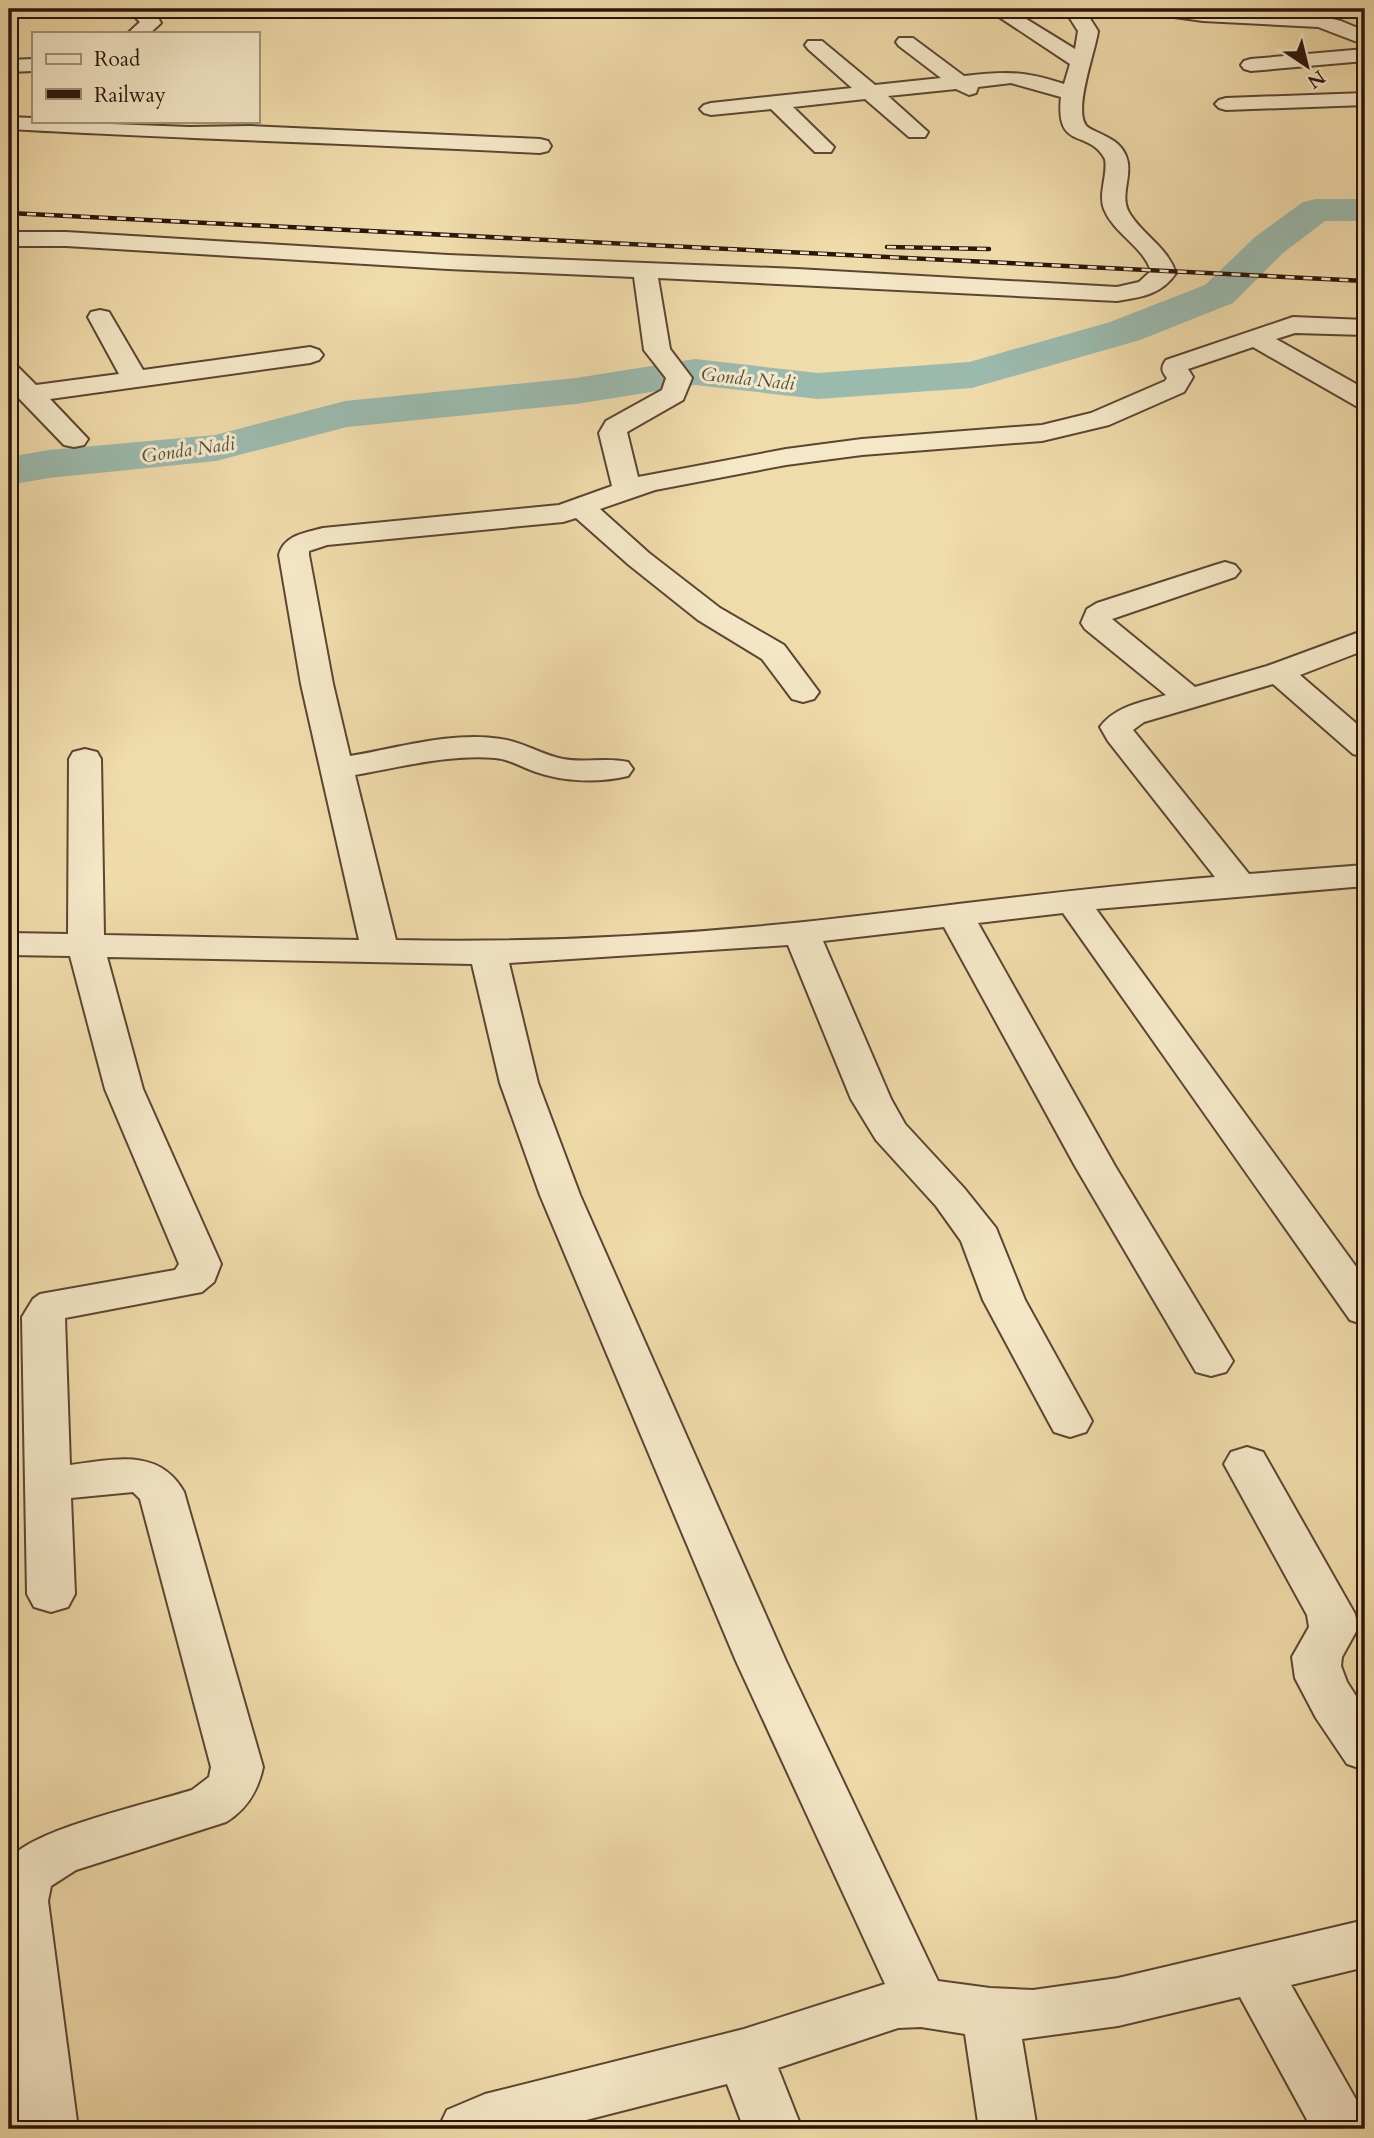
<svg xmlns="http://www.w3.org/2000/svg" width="1374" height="2138" viewBox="0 0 1374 2138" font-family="Cardo,serif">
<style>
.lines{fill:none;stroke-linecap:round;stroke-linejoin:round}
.river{fill:#9bbaae;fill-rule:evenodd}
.minor-casing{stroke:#5b4633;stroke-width:4}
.minor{fill:#f5e8c8;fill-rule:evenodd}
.rail-casing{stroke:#29150b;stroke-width:4.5}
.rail{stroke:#f5e8c8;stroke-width:2.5;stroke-dasharray:9;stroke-linecap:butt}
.labels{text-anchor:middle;stroke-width:6;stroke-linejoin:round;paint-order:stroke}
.far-water-label{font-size:19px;font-style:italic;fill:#514f44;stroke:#f5e8c8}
</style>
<rect width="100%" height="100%" fill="#f0dbaa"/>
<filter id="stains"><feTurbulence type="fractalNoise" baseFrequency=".00286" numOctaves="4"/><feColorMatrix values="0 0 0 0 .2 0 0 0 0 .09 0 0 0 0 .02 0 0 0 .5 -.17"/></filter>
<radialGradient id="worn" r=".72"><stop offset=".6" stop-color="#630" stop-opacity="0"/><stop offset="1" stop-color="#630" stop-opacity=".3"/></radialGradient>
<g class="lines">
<!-- river -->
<path class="river" d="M1316 199H1365V221H1325L1283 253 1233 303 1140 340 972 388 818 399 695 385 576 404 347 427 216 461 49 478 9 485V457L49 450 215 435 345 401 576 378 695 359 818 373 969 362 1110 322 1205 285 1255 237 1303 202Z"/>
<!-- minor casing -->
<g class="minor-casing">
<path id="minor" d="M127 9H153L161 23 150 33H128L140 22Z
M987 9H1010L1075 49 1078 31 1064 9H1084L1098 31C1096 50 1070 117 1089 128 1103 136 1119 139 1126 156 1134 175 1118 196 1130 214 1144 236 1167 247 1176 273 1161 295 1141 297 1117 301L658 278 670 349 692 378 683 400 627 432 638 477 786 449 862 439 1042 425 1091 413 1165 381 1167 378C1161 371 1161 367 1166 360L1293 317 1365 320V335L1295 333 1276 339 1365 389V408L1356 406 1253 347 1188 369 1193 377 1184 392 1109 425 1042 441 862 455 786 465 655 490 600 509 649 553 720 608 784 645 819 692 814 699 803 702 792 699 762 659 698 620 629 565 576 518 563 522 327 545 309 551V555L333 684 350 756C398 748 453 731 501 739 523 742 542 755 563 759 584 763 606 757 628 762L633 769 628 776C599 783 565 782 536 772 523 768 510 759 495 758 449 754 401 767 355 775L396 940C532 943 668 936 804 922 941 907 1077 888 1215 877L1108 741 1100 727C1115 706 1143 702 1166 695L1085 629 1081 623 1087 609 1097 603 1215 565 1225 562 1235 565 1240 571 1235 577 1112 619 1195 687 1267 666 1365 630V650L1300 675 1365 731V757L1353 754 1273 684 1144 722 1133 730 1249 874 1365 865V886L1096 909 1365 1279V1325L1350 1320 1063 913 978 923 1115 1166 1233 1361 1226 1372 1211 1376 1196 1372 1075 1166 944 927 823 941 891 1099 905 1124 964 1188 996 1228 1025 1300 1092 1421 1086 1432 1070 1437 1054 1432 1048 1421 983 1300 961 1241 936 1206 876 1140 851 1099 788 945 509 963 538 1083 580 1195 786 1661 938 1981 990 1988 1033 1990 1118 1978 1365 1920V1967L1291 1985 1362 2110 1365 2129H1312L1240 1997 1118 2026 1022 2039 1037 2129H979L965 2034 921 2027 898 2028 778 2068 802 2129H744L727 2084 551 2129H438L447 2110 485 2094 744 2029 885 1984 736 1661 540 1195 500 1083 472 964 107 957 143 1089 221 1264 214 1282 202 1292 65 1318 70 1465C113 1460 159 1447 184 1492L263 1767C258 1791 247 1809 226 1822L76 1870 51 1886 48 1901 78 2129H20L9 2028 10 1859C32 1829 152 1803 192 1790L209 1777 211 1767 140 1499 133 1492 71 1498 75 1594 68 1607 51 1612 34 1607 27 1594 22 1317 33 1299 40 1294 175 1270 179 1264 105 1089 70 956 9 955V933L68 934 69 759 73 752 85 749 97 752 101 759 104 935 359 940 301 684 279 555C284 535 305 533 323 528L559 505 612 486 599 433 606 421 662 390 666 378 644 350 634 277 448 269 66 246H9V232H66L448 255 797 269 1117 287 1139 282 1151 271C1143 246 1114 234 1104 209 1098 193 1108 175 1105 159 1089 128 1055 152 1061 97L1011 83 978 87 976 93 969 95 956 89 888 96 928 132 925 137H909L865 99 793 107 834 147 831 152H815L771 109 711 115 704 113 700 109 704 105 711 103 852 88 808 49 805 45 808 41H822L875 85 941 78 899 46 896 42 899 38H913L964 76C1006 71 1024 71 1064 84L1070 64Z
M1150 9 1307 13 1341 21 1365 31V45L1318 27 1203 21 1160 15Z
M1365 49V61L1251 71 1244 69 1241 65 1244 61 1251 59Z
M33 59V71L9 72V60Z
M1365 93V105L1226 110 1219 108 1215 104 1219 100 1226 98Z
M9 117 33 118V121L189 127 251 126 540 139 548 141 551 146 548 151 540 153C363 144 186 139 9 129Z
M100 310 109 312 143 370 310 347 319 350 323 355 319 360 310 363 50 399 88 439 84 445 74 447 64 445 9 388V365L18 367 36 385 119 374 88 317 91 312Z
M1247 1447 1263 1452 1355 1614 1358 1628 1342 1657 1341 1666 1347 1682 1365 1710V1770L1347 1764 1316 1718 1295 1678 1292 1657 1309 1627 1307 1615 1224 1464 1231 1452Z"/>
</g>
<!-- minor -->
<use href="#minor" class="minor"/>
<!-- rail casing -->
<g class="rail-casing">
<path id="rail" d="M9 213 1365 281
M887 247 989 249"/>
</g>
<!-- rail -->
<use href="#rail" class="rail"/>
</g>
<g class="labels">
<!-- far-water labels -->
<g class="far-water-label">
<text transform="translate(748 378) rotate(6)" y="7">Gonda Nadi</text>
<text transform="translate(188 449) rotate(-8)" y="7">Gonda Nadi</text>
</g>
</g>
<!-- margin -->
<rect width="1374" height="2138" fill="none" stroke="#f0dbaa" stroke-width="35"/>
<rect x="10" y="10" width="1353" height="2117" fill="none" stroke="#29150b" stroke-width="3.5"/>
<rect x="18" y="18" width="1339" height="2103" fill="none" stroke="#29150b" stroke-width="2"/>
<!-- legend -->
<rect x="32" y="32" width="228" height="91" fill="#f5e8c8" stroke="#a3947c" stroke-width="2"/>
<rect x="46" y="54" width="35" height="10" fill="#f5e8c8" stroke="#a3947c" stroke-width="2"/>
<text x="94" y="66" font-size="21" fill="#29150b">Road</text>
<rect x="46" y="89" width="35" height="10" fill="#29150b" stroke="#a3947c" stroke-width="2"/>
<text x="94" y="102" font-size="21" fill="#29150b">Railway</text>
<!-- north arrow -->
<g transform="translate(1307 66) rotate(145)" stroke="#f5e8c8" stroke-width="5" paint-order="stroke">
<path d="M0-5L12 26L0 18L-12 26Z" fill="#29150b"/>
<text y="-10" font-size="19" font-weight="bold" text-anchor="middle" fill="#29150b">N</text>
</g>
<rect width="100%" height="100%" filter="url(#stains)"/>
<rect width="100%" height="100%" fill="url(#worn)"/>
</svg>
